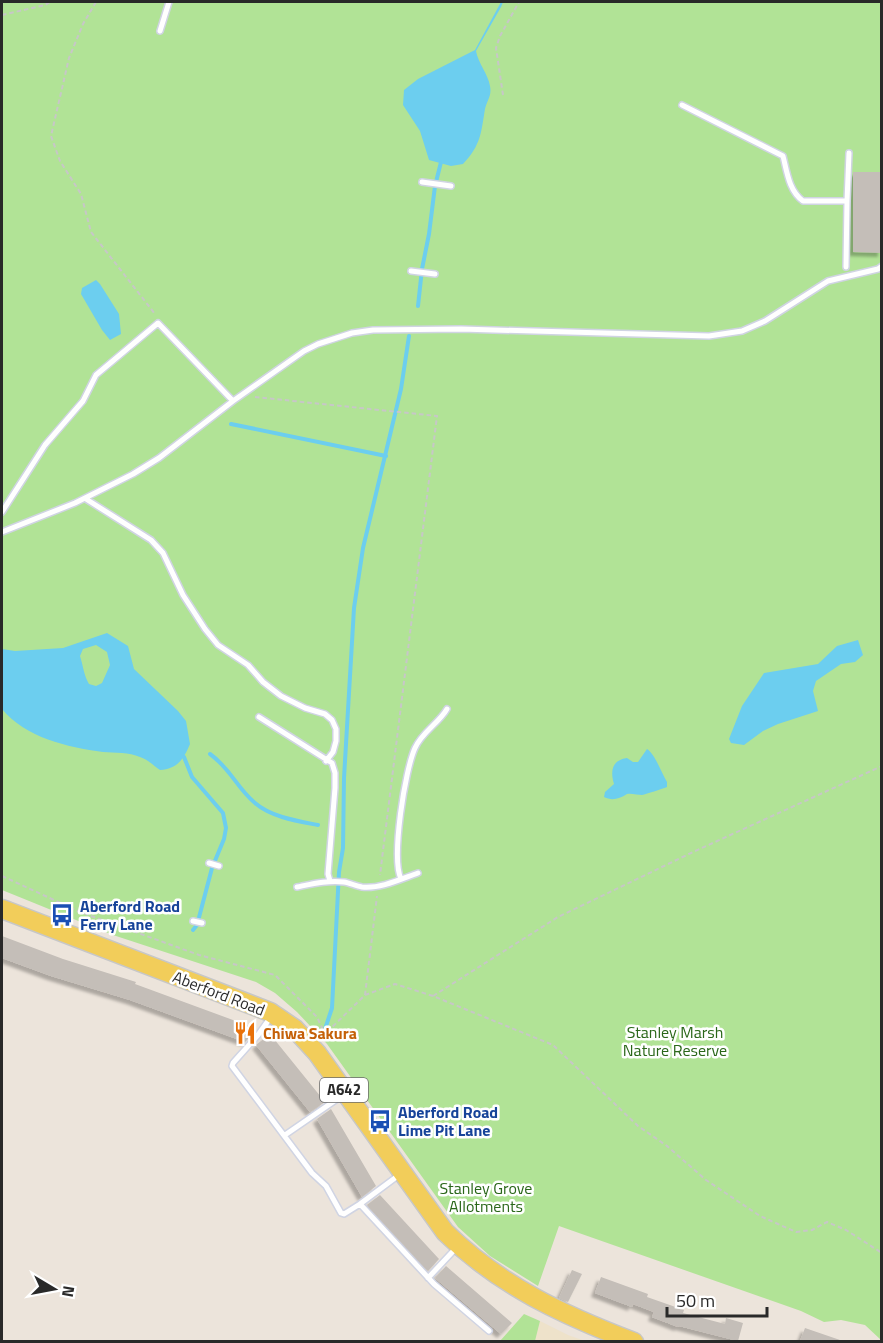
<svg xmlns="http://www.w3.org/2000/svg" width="883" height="1343" viewBox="0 0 883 1343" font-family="'Titillium Web',sans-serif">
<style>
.education{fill:#eee2ca}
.green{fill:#b1e396}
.water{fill:#6cceef;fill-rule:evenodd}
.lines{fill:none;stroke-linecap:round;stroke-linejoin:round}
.stream{stroke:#6cceef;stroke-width:4}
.building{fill:#c4beb8;filter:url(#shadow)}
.service-casing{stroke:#d0d4e3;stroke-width:8}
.primary-casing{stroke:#c7c7c7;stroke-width:21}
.path{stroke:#c7c7c7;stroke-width:2;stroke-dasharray:4.5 3;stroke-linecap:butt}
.service{stroke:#fff;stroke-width:5}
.primary{stroke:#f2cd5a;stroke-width:18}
.labels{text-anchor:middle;stroke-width:5;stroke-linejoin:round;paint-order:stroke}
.shield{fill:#fff;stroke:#696969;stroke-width:1.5}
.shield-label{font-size:15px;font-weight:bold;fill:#292929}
.transit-label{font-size:16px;font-weight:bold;fill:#164399;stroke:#fff;text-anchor:start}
.street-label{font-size:16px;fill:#292929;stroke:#fff}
.park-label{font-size:16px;fill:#2a6719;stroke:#fff}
.food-label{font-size:16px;font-weight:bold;fill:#c56008;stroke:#fff;text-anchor:start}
</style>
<defs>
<filter id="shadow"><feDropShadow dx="-4" dy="4" stdDeviation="1.5" flood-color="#0004"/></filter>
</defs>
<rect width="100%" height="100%" fill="#ece4db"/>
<!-- education -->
<path class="education" d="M540 1321 568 1335 585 1341H535Z"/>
<!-- green -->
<path class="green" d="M2 2H881V1340L865 1325 841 1320 824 1322 801 1311 559 1226 538 1286 490 1256 458 1227 327 1044 297 1012 275 993 256 982 113 935 2 890Z
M524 1314 540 1321 535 1341H500Z"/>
<!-- water -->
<path class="water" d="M501 2H503L501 7 476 51C478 63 488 74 490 86 492 96 487 100 485 109 481 133 481 145 463 164L451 166 429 160 420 131 403 105 404 90 418 79 475 50Z
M96 280 100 284 119 314 121 334 110 340 102 330 81 294 82 288Z
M107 633 128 646 134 669 178 711 186 721 190 744C184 759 177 769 160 770 154 766 147 759 140 757 129 752 115 753 103 752 67 747 26 738 2 709V649L15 651 63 648ZM96 645 107 652 110 665 102 683 96 686 89 684C84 676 83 665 80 656L83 649Z
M858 640 863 655 855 662 841 664 816 681 813 691 818 711 778 724 763 731 744 745 731 743 729 739 742 706 764 673 818 664 837 646Z
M647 749C655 754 661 772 667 782V787C661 789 647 794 642 795 638 795 631 793 627 794 619 799 612 801 604 797L605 792 614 784C610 771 612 760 627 758L633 762H638Z"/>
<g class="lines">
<!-- stream -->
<path class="stream" d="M418 306 422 269 429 234 435 186 441 162
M231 424 386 456
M210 754C230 768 237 788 255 803 271 817 297 821 318 825
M184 757 192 777 223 813 226 828 224 839 212 868 197 925 193 930
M324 1032 332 1008 339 872 343 848 344 778 354 608 363 548 401 389 409 336"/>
</g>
<!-- building -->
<path class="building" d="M853 172H882V253L853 252Z
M2 936 63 959 136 982 135 984 252 1027 248 1039 245 1042 130 1000 51 976 2 958Z
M270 1034 325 1102 310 1112 256 1045Z
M331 1109 376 1186 362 1197 317 1119Z
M380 1195 439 1259 428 1271 367 1205Z
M446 1266 512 1323 501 1334 435 1278Z
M572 1270 582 1274 568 1302 559 1298Z
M601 1277 648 1294 647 1297 684 1310 683 1313 725 1324 726 1318 743 1323 738 1341 679 1326 678 1327 652 1317 654 1312 633 1304 632 1307 595 1293Z
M805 1328 840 1340V1341H800Z"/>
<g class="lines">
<!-- service casing -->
<g class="service-casing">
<path id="service" d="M160 31 169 2
M682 105 783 156C787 172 789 191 803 201H847L849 153
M422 182 451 186
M846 267 847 201
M411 271 435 274
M86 499 151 540 163 553 183 595 205 629 218 645 248 665 263 682 281 696 305 708 325 714 332 720 336 729V741L333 752 326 761
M2 512 45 445 83 401 96 375 158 323 233 401
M2 532 75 503 133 474 159 458 233 401 304 351 318 344 352 333 373 330 461 329 709 336 742 331 765 321 828 281 878 269 882 266
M259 717 332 763 335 773V788L328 874 330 881
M209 863 219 866
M401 879C391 858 405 770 415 748 422 732 439 723 447 709
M297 887C312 884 328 880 344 882 350 883 356 886 362 887 380 889 401 879 418 873
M193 921 202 923
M268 1021 258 1035 233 1063 232 1066 312 1173 326 1186 341 1213 344 1214 360 1204 434 1284 489 1331
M285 1135 343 1095
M360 1204 399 1175
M428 1278 458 1246"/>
</g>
<!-- primary casing -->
<g class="primary-casing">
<path id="primary" d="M2 909 270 1012 295 1029 317 1053 445 1232C500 1286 563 1315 634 1342"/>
</g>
<!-- path -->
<path class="path" d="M96 2 83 24 69 58 51 136 60 161 81 194 91 232 155 314
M2 15 45 5 50 2
M503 95 496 48 500 36 519 2
M255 397 437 416 380 875
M2 876 80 912 199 955 275 975 317 1017 324 1032
M365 995 377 896
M433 996 558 917 693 852 882 766
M322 1037 365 995 395 984 433 996 553 1045 638 1126 667 1146 706 1180 760 1216 796 1232 812 1230 827 1222 846 1230 882 1253"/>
<!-- service -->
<use href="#service" class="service"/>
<!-- primary -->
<use href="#primary" class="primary"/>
</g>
<!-- icons -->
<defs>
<g id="bus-bare" transform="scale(1.8)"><path d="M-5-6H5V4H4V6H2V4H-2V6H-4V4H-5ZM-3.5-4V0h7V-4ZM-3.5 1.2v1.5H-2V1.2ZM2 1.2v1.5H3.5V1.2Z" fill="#1a4fb4" stroke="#fff" stroke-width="2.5" paint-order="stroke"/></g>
<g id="restaurant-bare" transform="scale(1.8)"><path d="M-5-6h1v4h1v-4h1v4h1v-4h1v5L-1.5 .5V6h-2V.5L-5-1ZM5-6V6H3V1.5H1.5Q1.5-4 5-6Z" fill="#e8710a" stroke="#fff" stroke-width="2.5" paint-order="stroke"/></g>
</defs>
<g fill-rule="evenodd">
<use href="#bus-bare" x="62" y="915"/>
<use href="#restaurant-bare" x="245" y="1033"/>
<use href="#bus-bare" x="380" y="1121"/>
</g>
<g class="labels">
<!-- shield labels -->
<rect class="shield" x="320" y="1078" width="48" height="24" rx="4.5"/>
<g class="shield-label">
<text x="344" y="1095">A642</text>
</g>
<!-- transit labels -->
<g class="transit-label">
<text x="80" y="912">Aberford Road<tspan x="80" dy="18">Ferry Lane</tspan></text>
<text x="398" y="1118">Aberford Road<tspan x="398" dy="18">Lime Pit Lane</tspan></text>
</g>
<!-- street labels -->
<g class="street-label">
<text transform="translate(219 993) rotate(21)" y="6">Aberford Road</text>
</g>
<!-- park labels -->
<g class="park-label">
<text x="675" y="1038">Stanley Marsh<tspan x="675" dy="18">Nature Reserve</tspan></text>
<text x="486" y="1194">Stanley Grove<tspan x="486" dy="18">Allotments</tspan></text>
</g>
<!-- food labels -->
<g class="food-label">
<text x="263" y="1039">Chiwa Sakura</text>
</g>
</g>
<!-- border -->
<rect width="883" height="1343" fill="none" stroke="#292929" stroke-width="6"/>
<!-- north arrow -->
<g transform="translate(54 1289) rotate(100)" stroke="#ffffff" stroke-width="4.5" paint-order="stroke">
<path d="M0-4.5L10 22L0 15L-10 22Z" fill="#292929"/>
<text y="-9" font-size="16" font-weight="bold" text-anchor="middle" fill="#292929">N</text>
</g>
<!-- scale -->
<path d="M667 1307v9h100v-9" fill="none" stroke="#292929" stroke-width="3"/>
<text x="676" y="1307" font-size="18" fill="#292929" stroke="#ffffff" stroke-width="4.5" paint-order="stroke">50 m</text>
</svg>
